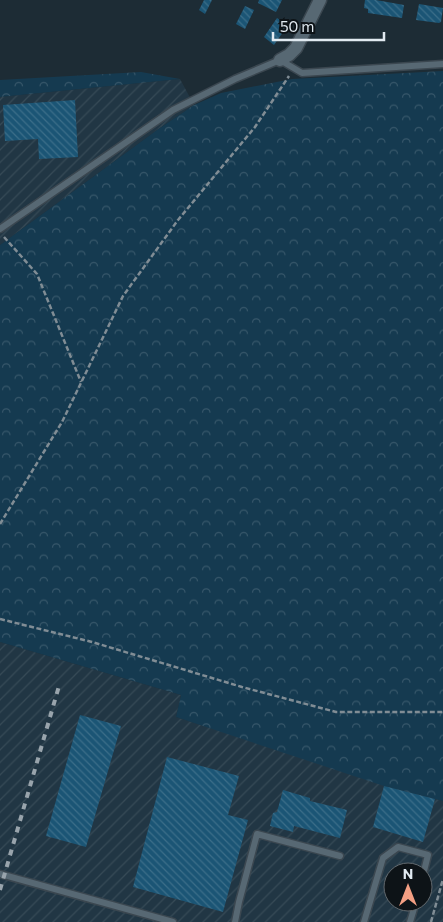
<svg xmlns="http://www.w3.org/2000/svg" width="443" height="922" viewBox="0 0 443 922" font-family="Commissioner,sans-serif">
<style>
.industrial{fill:url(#industrial-furrows);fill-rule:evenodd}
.forest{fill:url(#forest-crowns)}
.building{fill:url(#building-back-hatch)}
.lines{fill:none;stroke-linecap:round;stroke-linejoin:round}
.lane-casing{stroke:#3b4750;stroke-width:9}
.street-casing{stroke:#3b4750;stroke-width:15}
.path{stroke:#818d95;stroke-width:2.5;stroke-dasharray:5 2.5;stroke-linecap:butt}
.lane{stroke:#576873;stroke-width:6}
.street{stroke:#576873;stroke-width:12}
.rail{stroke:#99a4ac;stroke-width:4;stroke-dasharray:6 6;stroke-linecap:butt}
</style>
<defs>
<pattern id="industrial-furrows" width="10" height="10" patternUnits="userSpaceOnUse" patternTransform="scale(1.25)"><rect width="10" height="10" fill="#213644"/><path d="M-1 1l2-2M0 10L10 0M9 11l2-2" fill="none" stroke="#364a56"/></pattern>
<pattern id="forest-crowns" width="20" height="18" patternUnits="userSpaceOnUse" patternTransform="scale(1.25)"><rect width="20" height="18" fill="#153a50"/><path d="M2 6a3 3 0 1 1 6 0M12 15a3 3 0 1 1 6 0" fill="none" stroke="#37576a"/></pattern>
<pattern id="building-back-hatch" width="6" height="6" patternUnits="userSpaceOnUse" patternTransform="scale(1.25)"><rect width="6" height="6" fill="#1b5575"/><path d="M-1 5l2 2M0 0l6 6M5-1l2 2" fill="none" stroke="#3c6e89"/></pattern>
</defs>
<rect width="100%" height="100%" fill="#1d2c35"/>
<!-- industrial -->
<path class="industrial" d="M180 79 194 105 157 130 0 245V97Z
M0 642 181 695 176 717 443 801V922H0ZM393 872H423V902H393Z"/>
<!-- forest -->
<path class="forest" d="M443 71V801L384 786 176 717 181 695 0 642V245L157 130 194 105 221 93 292 79Z
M141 72 180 79 0 97V80Z"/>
<!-- building -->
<path class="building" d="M204 0H212L205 14 199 10Z
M259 0H282L276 12 258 3Z
M365 0H376L404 5 402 18 368 13V9L364 8Z
M419 4 443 8 441 22 439 23 416 20Z
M245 6 254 10 245 29 236 24Z
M277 18 288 25 274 45 264 37Z
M75 100 78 157 39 159 38 139 5 141 3 105Z
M80 715 121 726 86 847 46 836Z
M167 757 239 776 228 815 248 820 223 912 133 887Z
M384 786 435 799 423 842 373 827Z
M283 790 310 798V801L347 810 340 838 294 826 293 832 270 826 273 813 277 812Z"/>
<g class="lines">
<!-- lane casing -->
<g class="lane-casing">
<path id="lane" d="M0 229 173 110 235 79 280 60 302 73 443 64
M0 874 173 922
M235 922 239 902 257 834 340 856
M364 922 383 858 398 847 428 855 423 875
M410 922 416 902"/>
</g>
<!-- street casing -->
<g class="street-casing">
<path id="street" d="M280 60 289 55 296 48 320 0"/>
</g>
<!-- path -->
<path class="path" d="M4 237 37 274 81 382
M0 524 62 422 123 296 178 220 255 127 289 76
M0 619 92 642 242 687 336 712H443
M431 922 443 879"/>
<!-- lane -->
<use href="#lane" class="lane"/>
<!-- street -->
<use href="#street" class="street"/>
<!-- rail -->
<path class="rail" d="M0 890 59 686"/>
</g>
<!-- north arrow -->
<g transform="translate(408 887)"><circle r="24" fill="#0d1317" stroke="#62696e"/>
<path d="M0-4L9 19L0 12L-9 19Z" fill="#f39f83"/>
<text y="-8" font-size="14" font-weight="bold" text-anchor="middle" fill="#e1eaf1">N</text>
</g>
<!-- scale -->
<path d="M273 32v8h111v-8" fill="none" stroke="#e1eaf1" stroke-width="2.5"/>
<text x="280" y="32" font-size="15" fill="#e1eaf1" stroke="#0d1317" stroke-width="4" paint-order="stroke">50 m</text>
</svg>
